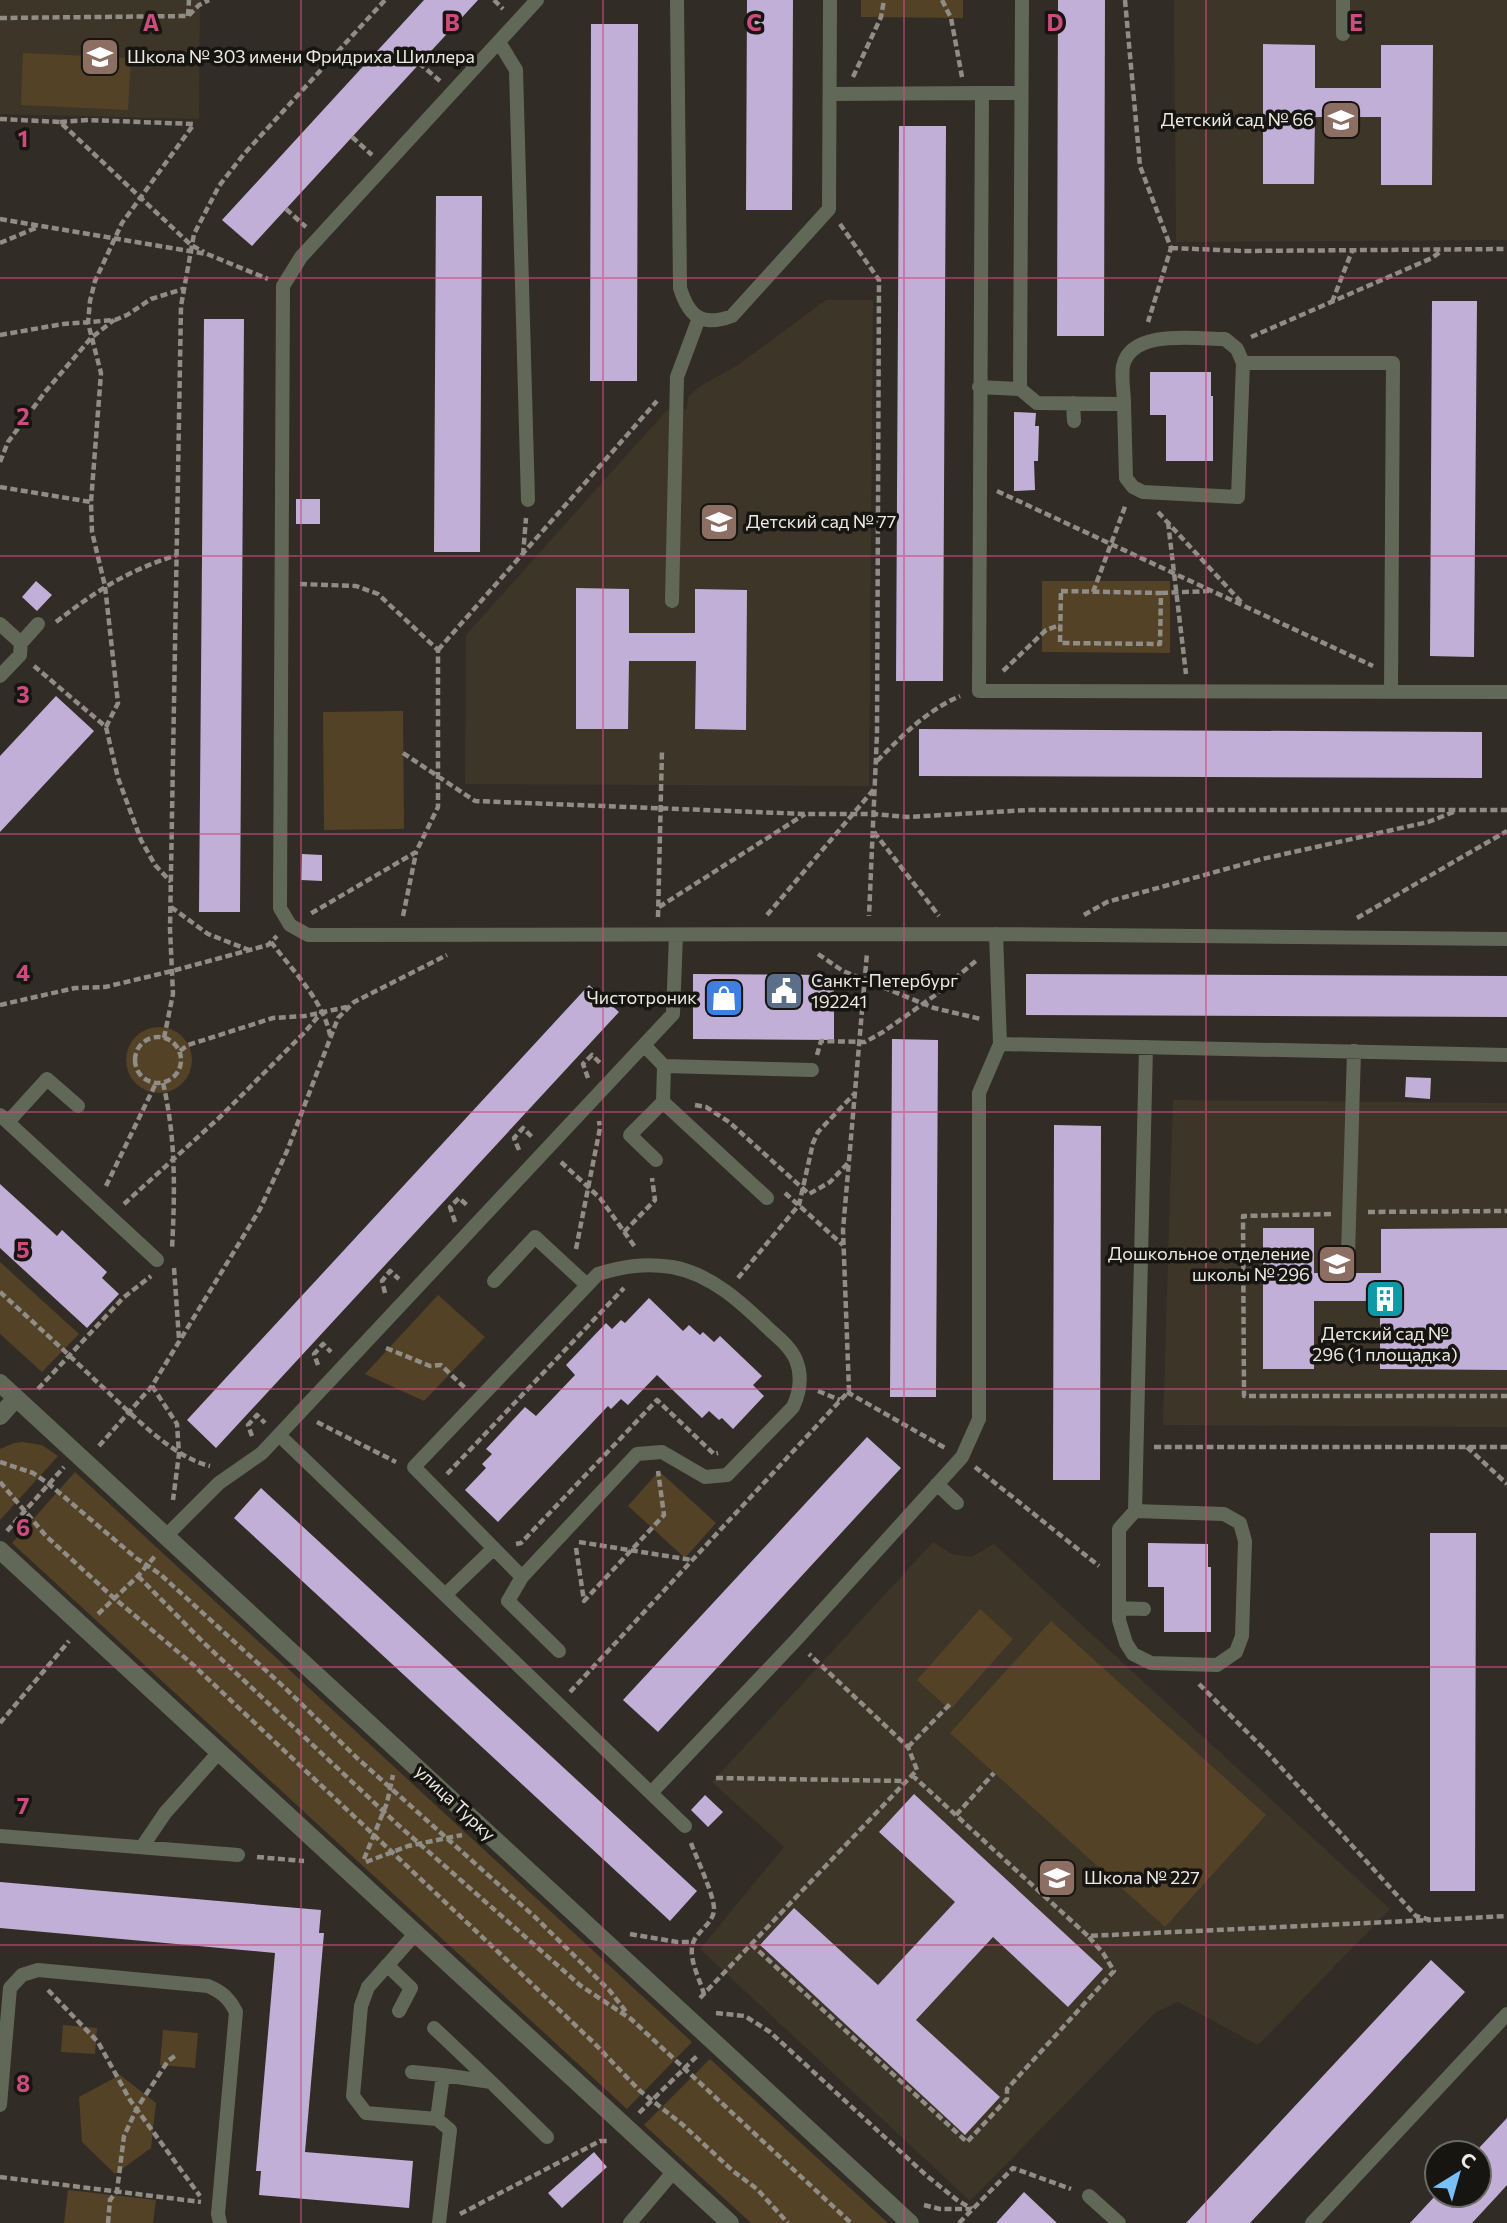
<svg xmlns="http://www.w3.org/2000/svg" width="1507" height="2223" viewBox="0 0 1507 2223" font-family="Commissioner,sans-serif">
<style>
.built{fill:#3e3529}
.green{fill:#544226}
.building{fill:#c2afd7}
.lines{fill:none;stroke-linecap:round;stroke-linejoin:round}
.path{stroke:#908c86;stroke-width:4.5;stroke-dasharray:7 3.5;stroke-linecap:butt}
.service{stroke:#626857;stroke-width:14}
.minor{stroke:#626857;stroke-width:18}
.grid{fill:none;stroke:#cc4c7d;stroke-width:2;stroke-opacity:0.55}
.labels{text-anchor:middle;stroke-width:7;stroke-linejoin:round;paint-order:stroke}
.poi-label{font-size:18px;fill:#ece9e4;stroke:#171511;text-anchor:start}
.street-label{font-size:18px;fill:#ece9e4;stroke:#171511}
.grid-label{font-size:23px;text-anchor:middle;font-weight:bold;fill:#cc4c7d;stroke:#171511;stroke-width:7;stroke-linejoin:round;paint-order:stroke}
</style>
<rect width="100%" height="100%" fill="#312c25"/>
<!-- built -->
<path class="built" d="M0 0H200L199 119 0 114Z
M1174 0H1507V240L1176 242Z
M826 300H873L869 786 465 784 466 635 667 410 687 409 688 397 699 387 738 365Z
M1173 1100 1507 1103V1427L1163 1425Z
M933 1542 952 1554 971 1557 994 1544 1390 1909 1258 2045 1178 2002 1155 2013 970 2201 700 1949 784 1847 712 1782Z"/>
<!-- green -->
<path class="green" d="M861 0H963V18L861 17Z
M23 53 131 58 128 110 21 105Z
M1042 581H1170V653L1042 652Z
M403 711 404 829 324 830 323 712Z
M126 1060a33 33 0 1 1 66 0a33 33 0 1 1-66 0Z
M0 1262 79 1334 42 1372 0 1334Z
M438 1295 485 1337 424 1401 365 1374Z
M23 1442 42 1445 58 1456 0 1520V1449L14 1443Z
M659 1471 716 1523 685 1558 628 1506Z
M75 1472 692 2042 627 2109 12 1543Z
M980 1609 1013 1639 950 1710 917 1680Z
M1051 1621 1266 1815 1165 1927 950 1733Z
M63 2025 97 2028 95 2054 61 2052Z
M163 2030 198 2033 195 2068 160 2065Z
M710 2059 888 2223H751L644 2125Z
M120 2075 156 2103 151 2148 115 2174 82 2142 79 2097Z
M68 2190 156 2200 153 2223H64Z"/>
<!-- building -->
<path class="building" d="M424 0H478L252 246 222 220Z
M747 0H793L792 210H746Z
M1058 0H1105L1104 336H1057Z
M591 24H638L637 381H590Z
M1263 44 1315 45V88H1381V45H1433L1432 185H1381V117H1315L1314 184H1263Z
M899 126H946L943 681H896Z
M436 196H482L480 552H434Z
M1432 301H1477L1474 657 1430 656Z
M204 319H244L240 912H199Z
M1150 372H1211V396H1213V461H1166V415H1150Z
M1014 412 1036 413 1035 426H1039L1038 461H1034L1035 490 1014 491Z
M296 499H320V524H296Z
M36 581 52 595 37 611 22 597Z
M576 588 629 589V633H695V589L747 590 746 730 695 729 696 661H629L628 729H576Z
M56 696 94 731 0 832V756Z
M919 729 1482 732V778L919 776Z
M302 854 322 855V881L301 880Z
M693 974 834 975V1040L693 1039Z
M1026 974 1507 976V1017L1026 1015Z
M589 985 619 1012 216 1448 187 1420Z
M892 1039 938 1040 936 1397H890Z
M1406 1077 1431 1078 1430 1099 1405 1097Z
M1054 1125 1101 1126 1100 1480H1053Z
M0 1184 57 1236 62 1230 107 1272 102 1278 119 1294 87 1328 0 1248Z
M1263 1228H1314V1273H1381V1229L1507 1228V1370L1380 1369V1301H1314V1369H1263Z
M649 1298 683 1331 689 1325 700 1335 703 1332 714 1342 720 1336 762 1376 753 1385 764 1396 733 1429 722 1418 719 1420 709 1411 702 1418 657 1375 628 1405 621 1399 611 1409 608 1406 498 1522 465 1490 486 1468 482 1464 492 1454 486 1449 525 1407 536 1416 575 1375 566 1365 606 1323 612 1329 621 1320 625 1323Z
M867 1437 901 1468 658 1732 623 1700Z
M261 1488 697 1891 670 1921 234 1518Z
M1430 1533H1476L1475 1891H1430Z
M1148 1543 1208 1544V1567H1211V1632H1164V1587H1148Z
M914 1794 1103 1969 1068 2007 993 1937 916 2020 1000 2097 965 2135 760 1945 794 1908 878 1985 955 1902 879 1832Z
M705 1795 723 1812 708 1827 691 1810Z
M0 1882 321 1910 319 1933H324L305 2152 413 2161 409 2208 259 2195 261 2171H256L275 1953 0 1928Z
M1431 1960 1465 1992 1347 2119 1250 2223H1186Z
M1507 2118V2185L1498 2195 1472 2223H1410L1436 2195H1479V2148Z
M594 2152 607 2167 562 2208 548 2193Z
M1024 2192 1057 2223H996Z"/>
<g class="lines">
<!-- path -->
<path class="path" d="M494 0 503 9
M942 0 951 18 962 77
M1125 0 1140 166 1171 248 1148 322
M188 16 189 0
M0 18 188 16 199 5 209 0
M419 63 440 81
M853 77 881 17 884 0
M0 119 60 122 191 245 204 252
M60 122 88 120 193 124
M352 137 372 155
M286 209 306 227
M0 219 207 254 268 279
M840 224 879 280 877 734 869 916
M0 243 38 227
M1171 248 1244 251 1507 249
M1332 302 1352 251
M0 335 63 324 115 320 127 315 151 299 183 289
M1251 337 1432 258 1440 252
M0 462 8 442 45 392 91 338 114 320
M0 487 91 502
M997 491 1373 666
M1158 512 1242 603
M1168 522 1186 674
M523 555 526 518
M300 584 356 586 378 594 438 650V807L416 852 310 914
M1061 591 1161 593 1160 644 1060 643Z
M1093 592 1126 504
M1161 593 1209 591
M56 622C97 590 127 571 177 555
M438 650 657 401
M34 666 106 727 118 778 141 840 155 865 171 882
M1003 671 1046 630 1060 625
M106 727 118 703 105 586 92 532 91 502 101 373 88 323 90 301 95 281 122 223 194 124
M403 753 475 801 806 814H874L907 817 1028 810H1507
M877 761C903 735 926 711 960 696
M874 832 939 916
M171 907 208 934 249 950
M659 907 805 814
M767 915 875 788
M1084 915 1107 902 1262 859 1428 822 1456 811
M403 916 416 853
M658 917 662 750
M1357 918 1507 831
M271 942C292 970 323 1000 330 1035
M818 954 843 971 934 1008 981 1019
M0 1005 75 988 105 987 172 971 268 945 277 936
M135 1060a23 23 0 1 1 46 0a23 23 0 1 1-46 0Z
M164 1038 173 994 170 929 181 306 194 234 219 186 244 154 385 0
M180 1051 188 1045 273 1018 305 1016 347 1007
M817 1055 821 1041 865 1042 883 1032 934 996 977 960
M588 1078 583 1064 592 1055 600 1063
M163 1083C176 1138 175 1192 172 1249
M695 1105 706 1107 729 1122 809 1194 830 1182 849 1162
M519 1150 514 1138 523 1128 533 1138
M561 1162 600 1198 635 1247
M106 1186 156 1083
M785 1193 843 1245
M124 1204 220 1117 303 1034 322 1012
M1368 1212 1507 1211
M1331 1214 1243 1216 1244 1396H1507
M455 1222 450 1207 459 1198 468 1206
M624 1232 655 1200 652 1178
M576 1249 600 1128 599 1121
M174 1268 179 1339
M738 1278 799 1205 813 1143 818 1132 855 1093
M0 1292C32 1321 64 1350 95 1380 126 1408 170 1457 210 1466
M385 1293 382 1281 390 1271 399 1279
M386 1348 430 1366 441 1365 466 1389
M318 1365 314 1354 323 1344 331 1352
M152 1386 177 1424 179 1454 173 1500
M38 1389 123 1298 151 1276
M818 1391 840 1400
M847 1392 947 1449
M317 1422 396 1462
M252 1436 248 1425 257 1415 265 1423
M99 1446 152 1386 260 1209 287 1151 338 1018 354 1002 447 955
M1154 1447H1507
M1467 1447 1507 1484
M0 1462 33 1473 49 1484 136 1558 160 1574 284 1687 357 1758 535 1917 610 1991 627 2013
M975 1467 1099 1566
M447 1474 624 1288
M0 1482 46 1536 115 1599 190 1662 512 1965 593 2042 639 2090 683 2125 733 2171 757 2189 788 2223
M7 1531 64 1467
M579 1542 692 1560
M516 1544 521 1543 657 1400 714 1454 718 1453
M576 1548 584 1601 664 1515 658 1471
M138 1576 204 1643 397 1824 581 1986 631 2019 851 2223
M98 1614 138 1576 156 1555
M1199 1684 1266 1751 1416 1916 1431 1920 1507 1916
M570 1692 849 1391 843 1230 867 953
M0 1723 69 1641
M908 1747 952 1702
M912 1775 1088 1936 1431 1920
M716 1778 906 1781
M956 1815 994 1773
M691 1843C696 1857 715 1897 714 1910 713 1925 694 1932 692 1947 690 1962 700 1980 704 1994
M257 1857 304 1861
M364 1859 387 1803 393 1775
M366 1862 408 1846 462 1835
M630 1934 677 1942H693
M751 1944 967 2142 1007 2099V2089L1114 1971 1103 1953 1088 1936
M48 1990 98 2042 130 2100 200 2196
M700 1998 917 1770 908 1747 809 1654
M716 2013 745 2016 770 2032 927 2176 957 2200 972 2209
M639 2113 698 2055
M0 2177 201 2202
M924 2205 940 2209H971
M460 2214 600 2141H608
M108 2223 110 2200 117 2191 124 2136 137 2108 168 2061 176 2055
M959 2223 1013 2168 1071 2189"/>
<!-- service -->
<path class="service" d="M537 0 301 257 283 286 280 908 290 925 308 935 996 934 1507 939
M677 0 680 288C689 317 702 327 732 316L829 209 830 0
M1022 0 1020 389 1037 403 1124 404C1124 392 1121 377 1123 366 1131 328 1198 339 1225 339L1237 349 1243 363 1238 497 1143 492 1133 487 1126 478 1124 404
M1343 34V0
M499 42 516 70 528 500
M1021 93H982L979 691 1507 692
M830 94 982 93
M1243 363H1393L1391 692
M979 387 1020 389
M1073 403 1074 421
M672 601 677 377 699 318
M0 624 21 643 38 624
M0 676 20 655 21 643
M1000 1044 1507 1055
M644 1045 664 1066 663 1102
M664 1066 812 1070
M0 1115 157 1260
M8 1122 47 1079 78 1106
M656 1160 630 1135 663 1102 767 1198
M1348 1255 1354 1051
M494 1281 535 1237 587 1285
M279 1435 685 1826
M937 1484 957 1503
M1135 1511 1119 1529V1620L1126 1643 1133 1654 1151 1663 1217 1665 1236 1652 1242 1636 1245 1541 1240 1523 1224 1514 1135 1511 1146 1047
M166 1536 219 1483 262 1453 673 1014 676 935
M522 1577 637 1454 662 1452 705 1477 727 1475 793 1407C800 1392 802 1375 796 1360 791 1348 780 1339 771 1331 743 1304 712 1274 672 1267 645 1263 624 1266 598 1274L414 1467 522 1577 508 1601 559 1651
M445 1595 494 1548
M1119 1608 1144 1609
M651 1793 795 1641 962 1457 979 1419V1093L1000 1044 996 934
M0 1836 238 1855
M142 1847 165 1813 220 1751
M416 1933 368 1987 361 2006 353 2096 366 2113 437 2119 450 2130 439 2223
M387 1965 411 1988 399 2011
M434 2028 491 2082
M412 2072 443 2075 437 2119
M443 2075 491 2082 547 2137
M0 2105 10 1988 22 1975 38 1970 208 1986C222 1992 229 1998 236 2012L218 2214 220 2223
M1089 2196 1119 2223
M630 2223 674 2171
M1312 2223 1507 2014"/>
<!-- minor -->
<path class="minor" d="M0 1383 910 2223
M0 1416 16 1398
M0 1550 730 2223"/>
</g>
<!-- grid -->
<path class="grid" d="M301 0V2223M603 0V2223M904 0V2223M1206 0V2223M0 278H1507M0 556H1507M0 834H1507M0 1112H1507M0 1389H1507M0 1667H1507M0 1945H1507"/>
<!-- icons -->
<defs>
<g id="school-square" transform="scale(2.0125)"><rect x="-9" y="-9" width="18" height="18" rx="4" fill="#8d6e63" stroke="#171511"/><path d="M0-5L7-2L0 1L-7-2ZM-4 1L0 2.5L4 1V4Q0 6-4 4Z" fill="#fff"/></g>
<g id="civic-square" transform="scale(2.0125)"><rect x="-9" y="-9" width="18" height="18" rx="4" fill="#5c6f8a" stroke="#171511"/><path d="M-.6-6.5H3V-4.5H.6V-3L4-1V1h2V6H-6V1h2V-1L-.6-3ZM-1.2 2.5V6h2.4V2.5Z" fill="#fff"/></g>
<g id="shop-square" transform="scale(2.0125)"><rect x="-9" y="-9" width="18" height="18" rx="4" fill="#3f7fe0" stroke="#171511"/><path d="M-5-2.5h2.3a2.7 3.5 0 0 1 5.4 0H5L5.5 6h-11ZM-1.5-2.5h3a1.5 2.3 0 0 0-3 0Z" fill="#fff"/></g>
<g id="building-square" transform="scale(2.0125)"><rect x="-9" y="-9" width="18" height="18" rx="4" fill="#0f9aa8" stroke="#171511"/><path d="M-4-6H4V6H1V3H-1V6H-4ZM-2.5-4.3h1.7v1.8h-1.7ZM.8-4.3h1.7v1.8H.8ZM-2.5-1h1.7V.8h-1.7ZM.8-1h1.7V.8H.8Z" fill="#fff"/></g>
</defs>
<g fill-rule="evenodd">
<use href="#school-square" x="100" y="57"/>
<use href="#school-square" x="1341" y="120"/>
<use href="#school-square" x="719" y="522"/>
<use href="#civic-square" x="784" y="991"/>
<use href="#shop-square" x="724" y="998"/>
<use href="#school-square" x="1337" y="1264"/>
<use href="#building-square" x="1385" y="1299"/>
<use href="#school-square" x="1057" y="1878"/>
</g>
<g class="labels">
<!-- poi labels -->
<g class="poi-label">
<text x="127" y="63">Школа № 303 имени Фридриха Шиллера</text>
<text x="1314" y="126" text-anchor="end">Детский сад № 66</text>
<text x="746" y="528">Детский сад № 77</text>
<text x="811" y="987">Санкт-Петербург<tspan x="811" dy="21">192241</tspan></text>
<text x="697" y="1004" text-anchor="end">Чистотроник</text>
<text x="1310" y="1260" text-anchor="end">Дошкольное отделение<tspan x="1310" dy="21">школы № 296</tspan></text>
<text x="1385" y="1340" text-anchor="middle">Детский сад №<tspan x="1385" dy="21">296 (1 площадка)</tspan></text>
<text x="1084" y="1884">Школа № 227</text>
</g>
<!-- street labels -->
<g class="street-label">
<text transform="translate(455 1803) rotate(43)" y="6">улица Турку</text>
</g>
</g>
<g class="grid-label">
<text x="151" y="31">A</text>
<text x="452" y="31">B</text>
<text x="754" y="31">C</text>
<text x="1055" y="31">D</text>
<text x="1356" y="31">E</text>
<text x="23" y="147">1</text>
<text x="23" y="425">2</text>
<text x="23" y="703">3</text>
<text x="23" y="981">4</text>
<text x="23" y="1258">5</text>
<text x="23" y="1536">6</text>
<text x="23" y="1814">7</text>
<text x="23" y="2092">8</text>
</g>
<!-- north arrow -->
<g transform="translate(1458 2174) rotate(37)"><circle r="33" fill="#171511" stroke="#6c6a65" stroke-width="2"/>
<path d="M0-5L12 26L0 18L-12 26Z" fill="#79bff8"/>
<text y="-10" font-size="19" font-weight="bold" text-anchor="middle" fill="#ece9e4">С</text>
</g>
</svg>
